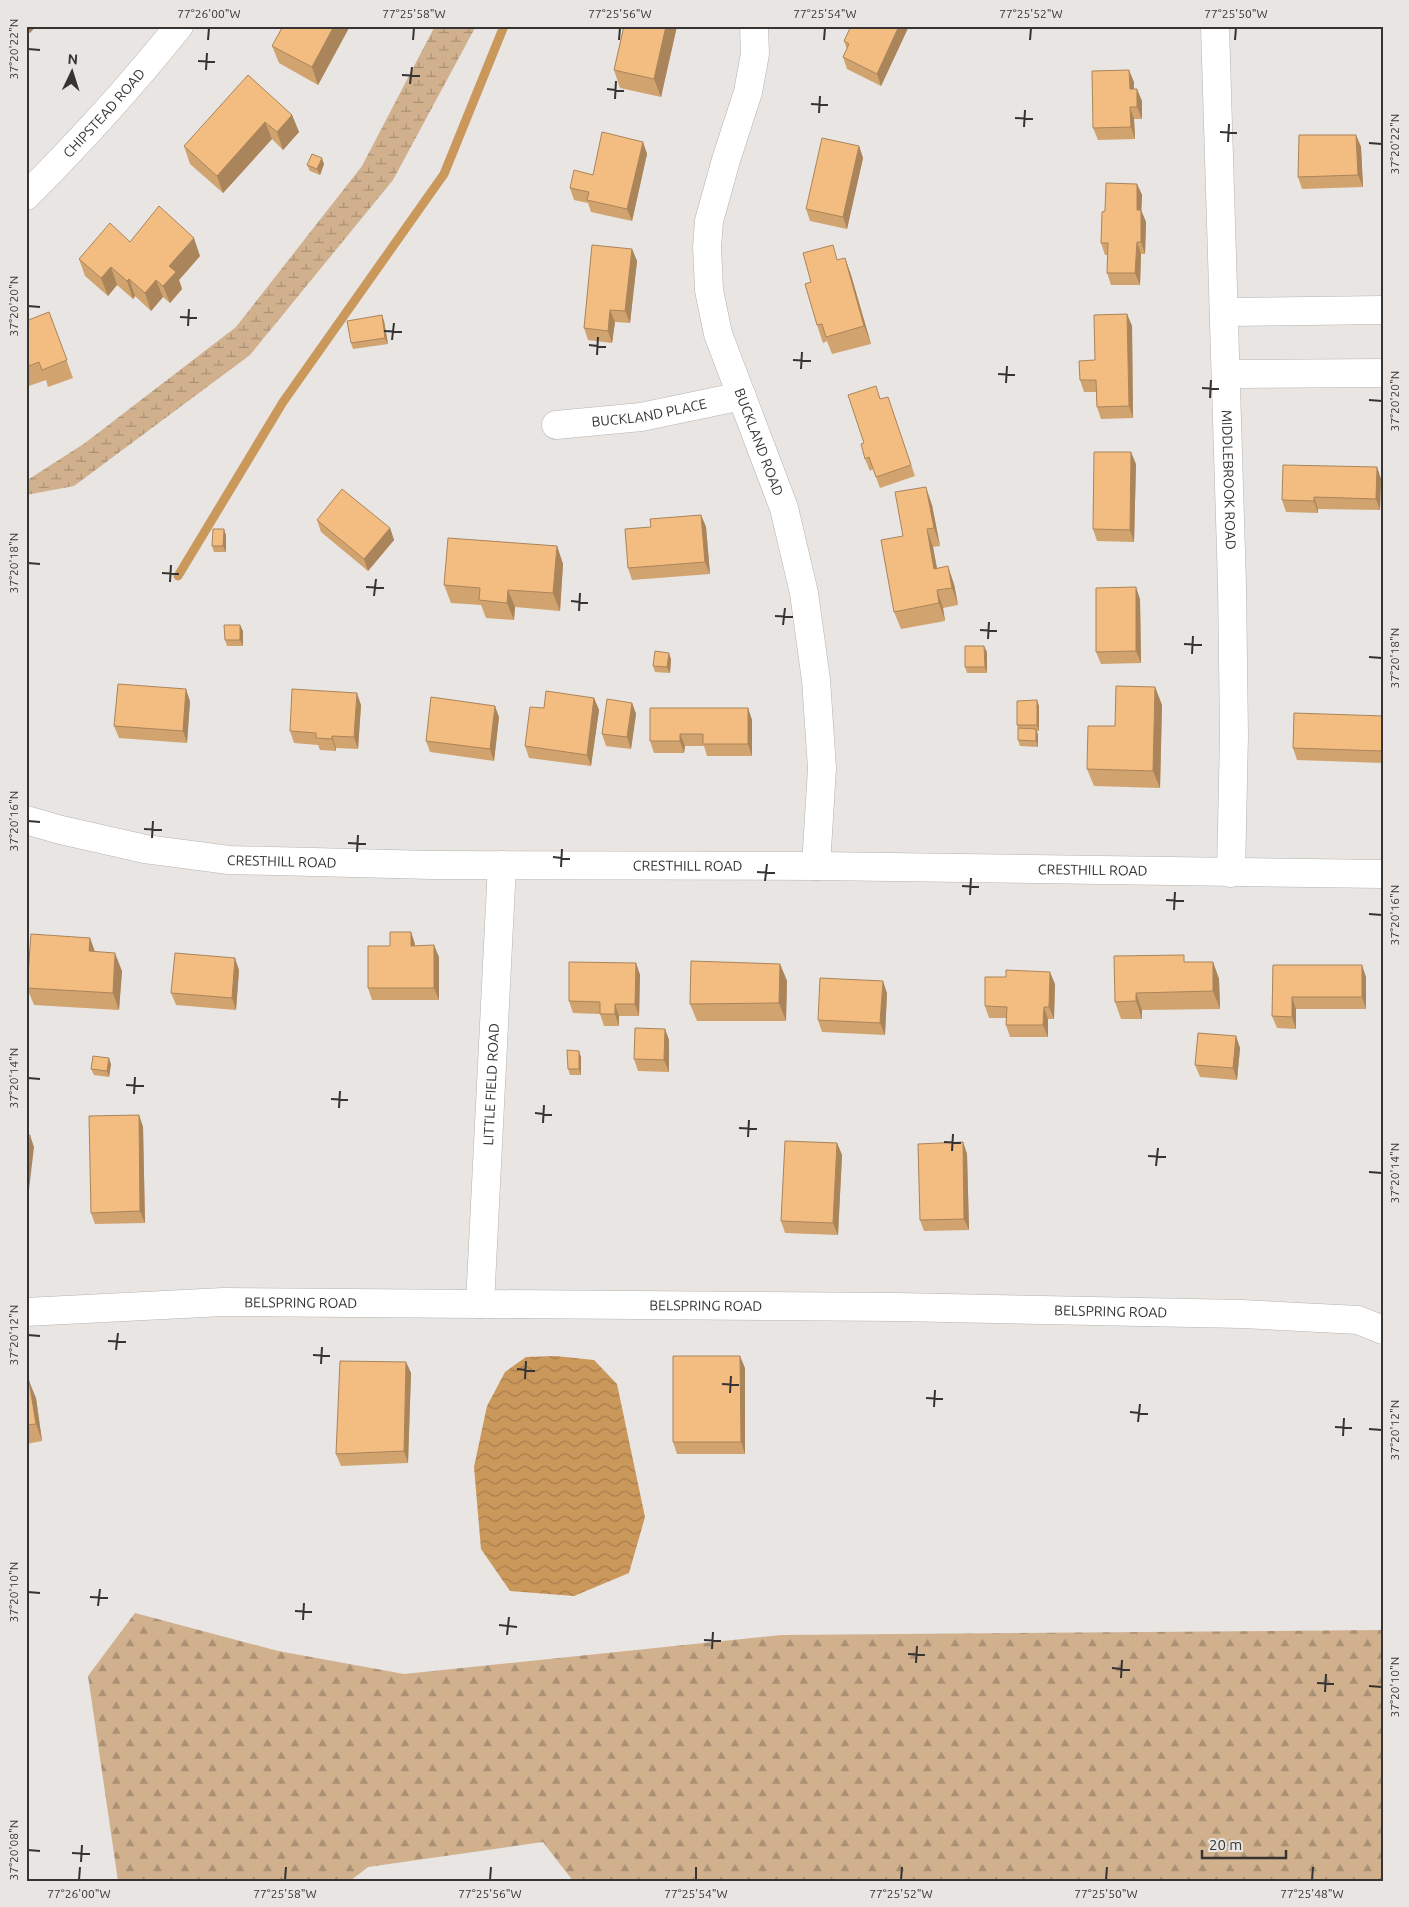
<svg xmlns="http://www.w3.org/2000/svg" width="1409" height="1907" viewBox="0 0 1409 1907" font-family="Ubuntu,sans-serif">
<style>
.forest{fill:url(#forest-firs)}
.wetland{fill:url(#wetland-marsh)}
.water{fill:url(#water-waves)}
.lines{fill:none;stroke-linecap:round;stroke-linejoin:round}
.stream{stroke:#cb985c;stroke-width:9}
.street-casing{stroke:#b6b3b0;stroke-width:29}
.street{stroke:#fff;stroke-width:28}
.wall{fill:#d1a36f}
.shaded-wall{fill:#aa845a}
.building{fill:#f3bd81;stroke:#aa845a}
.ticks{fill:none;stroke:#353433;stroke-width:2}
.labels{text-anchor:middle;stroke-width:4;stroke-linejoin:round;paint-order:stroke}
.street-label{font-size:14px;fill:#353433;stroke:#e8e5e2}
.neatline{fill:none;stroke:#353433;stroke-width:2}
.ticks-label{font-size:12px;text-anchor:middle;fill:#353433}
</style>
<defs>
<pattern id="forest-firs" width="22" height="20" patternUnits="userSpaceOnUse" patternTransform="scale(1.25)"><rect width="22" height="20" fill="#d1b08d"/><path d="M5 1l3.5 6h-7zM16 11l3.5 6h-7z" fill="#aa9074"/></pattern>
<pattern id="wetland-marsh" width="20" height="14" patternUnits="userSpaceOnUse" patternTransform="scale(1.25)"><rect width="20" height="14" fill="#d1b08d"/><path d="M1 5h8M5 5V1M11 12h8M15 12V8" fill="none" stroke="#aa9074"/></pattern>
<pattern id="water-waves" width="16" height="10" patternUnits="userSpaceOnUse" patternTransform="scale(1.25)"><rect width="16" height="10" fill="#cb985c"/><path d="M0 5q4-4 8 0t8 0" fill="none" stroke="#a67d4d"/></pattern>
</defs>
<rect width="100%" height="100%" fill="#e8e5e2"/>
<!-- forest -->
<path class="forest" d="M135 1613 278 1651 404 1674 781 1635 1383 1630V1881H573L543 1842 368 1867 350 1881H118L88 1676Z"/>
<!-- wetland -->
<path class="wetland" d="M435 26H476L393 180 250 355 74 486 26 495V481L85 443 236 327 362 166Z"/>
<!-- water -->
<path class="water" d="M555 1356 594 1360 617 1384 645 1517 629 1573 574 1596 510 1591 481 1549 474 1467 487 1406 505 1372 526 1357Z"/>
<g class="lines">
<!-- stream -->
<path class="stream" d="M178 576 283 402 444 174 504 26"/>
<!-- street casing -->
<g class="street-casing">
<g id="street">
<path id="s1" d="M754 26 755 54 748 92 726 160 709 221 707 247 709 290 718 334 784 508 804 593 816 680 822 768 816 866"/>
<path id="s2" d="M1215 26 1232 585 1234 735 1231 873"/>
<path id="s3" d="M26 196C80 142 131 86 179 26"/>
<path d="M1224 312 1383 310"/>
<path d="M1226 374 1383 373"/>
<path id="s4" d="M556 425 641 417 742 396"/>
<path id="s5" d="M26 820 61 830 145 849 229 860 432 865 816 866 1383 874"/>
<path id="s6" d="M480 1304 502 865"/>
<path id="s7" d="M26 1312 223 1302 897 1307 1242 1314 1358 1320 1383 1330"/>
</g>
</g>
<!-- street -->
<use href="#street" class="street"/>
</g>
<!-- wall -->
<path class="wall" d="M26 26H36L30 33 26 30Z
M350 26 318 85 279 63 272 46Z
M624 26H677L661 97 620 88 614 70Z
M909 26 881 86 847 69 843 57 847 49 844 41Z
M1134 82V89L1142 101V119H1134L1135 139 1098 140 1093 128Z
M292 115 299 132 283 150 272 139 223 193 190 164 184 146Z
M1356 135 1361 147 1363 187 1302 189 1298 177Z
M643 142 647 154 632 221 591 212 588 203 574 200 570 188 593 175Z
M859 146 863 158 847 229 810 221 806 209Z
M324 164 320 175 310 171 307 165Z
M1137 184 1142 195 1141 210 1146 222 1145 254H1141L1140 285H1111L1107 273V255H1105L1101 243Z
M130 242 200 256 179 280 182 289 170 303 163 297 151 311 135 296 133 299 117 285 108 296 85 276 79 259Z
M632 249 637 261 630 323 615 322 612 343 588 340 584 328Z
M845 258 851 275 871 344 832 354 827 341 823 343 817 325 811 282 838 260Z
M49 312 73 378 48 387 46 380 26 387V321Z
M1127 314 1132 326 1133 418 1101 419 1097 407 1096 392H1084L1080 380Z
M384 321 388 344 353 349 351 343Z
M880 399 892 409 915 476 880 488 873 469 870 471 865 459 864 443Z
M1136 464 1134 542 1097 541 1093 529Z
M1377 467 1381 479 1380 510 1318 509V513L1286 512 1282 500Z
M932 505 940 546 933 547 937 568 954 584 958 605 943 608 945 621 901 629 894 612Z
M701 515 706 527 710 574 632 580 628 568 651 527Z
M317 520 390 528 394 540 368 571 321 532Z
M226 535V552H214L212 546Z
M557 546 563 564 560 611 515 607 514 620 486 618 481 605 451 603 444 585Z
M1140 599 1141 663 1101 664 1096 652Z
M243 631V646H227L225 640Z
M987 652V673H967L965 667Z
M671 659 670 673 655 672 653 666Z
M1155 687 1162 705 1160 788 1094 786 1087 769 1115 726Z
M594 698 599 710 591 766 529 758 525 746 544 708Z
M190 701 187 743 119 738 114 726Z
M632 703 636 714 631 749 606 746 602 734Z
M361 705 358 749 336 748V751L320 750 318 745 294 743 290 731Z
M1039 706V731H1037L1038 735V747L1020 746 1018 740V729L1017 725Z
M748 708 752 720V756H707L704 746H685L684 753H654L650 741Z
M1383 716V763L1297 760 1293 748Z
M499 717 494 761 430 752 426 741Z
M411 932 415 946 439 957V1000H372L368 988 390 946Z
M90 938 95 952 122 971 119 1010 34 1005 27 988Z
M1187 962H1213L1219 979 1220 1009 1142 1010V1019H1121L1115 1002Z
M636 963 640 975 639 1016H619V1026H604L600 1014 573 1013 569 1001Z
M780 964 787 981 786 1021H697L690 1004Z
M1273 965 1366 977V1009H1296V1029L1277 1028 1272 1016Z
M239 970 236 1010 176 1005 171 993Z
M1055 984 1054 1019H1048V1037H1010L1006 1025V1018H989L985 1006Z
M887 993 885 1035 822 1032 818 1020Z
M665 1029 669 1040V1072L638 1071 634 1059Z
M1236 1036 1240 1048 1237 1080 1200 1077 1195 1065Z
M581 1057V1075H570L568 1069Z
M111 1064 109 1077 94 1075 91 1069Z
M139 1115 143 1127 145 1223 95 1224 91 1213Z
M963 1142 967 1154 969 1230 924 1231 920 1220Z
M837 1143 842 1155 838 1235 785 1233 781 1221Z
M406 1362 411 1373 408 1463 341 1466 336 1454Z
M745 1368V1454H677L673 1442Z
M26 1381 36 1398 42 1441 26 1444Z"/>
<!-- shaded-wall -->
<path class="shaded-wall" d="M27 26H36L30 33Z
M334 26H350L318 85 312 67Z
M666 26H677L661 97 654 79Z
M899 26H909L881 86 877 74Z
M1129 70 1134 82V101L1130 89Z
M1137 89 1142 101V119L1137 107Z
M1130 107 1134 119 1135 139 1131 127Z
M292 115 299 132 283 150 277 132Z
M265 122 272 139 223 193 217 176Z
M1356 135 1361 147 1363 187 1358 175Z
M643 142 647 154 632 221 627 209Z
M859 146 863 158 847 229 843 217Z
M322 158 324 164 320 175 317 169Z
M1137 184 1142 195 1141 221 1137 210Z
M1141 210 1146 222 1145 254 1141 242Z
M194 238 200 256 179 280 182 289 170 303 163 286 169 266Z
M1137 242 1141 254 1140 285 1135 273Z
M632 249 637 261 630 323 625 311Z
M845 258 851 275 871 344 864 326Z
M111 267 117 285 108 296 101 278Z
M129 279 135 296 133 299 127 281Z
M156 280 163 297 151 311 145 293Z
M610 310 615 322 612 343 608 331Z
M1127 314 1132 326 1133 418 1129 406Z
M382 315 384 321 388 344 385 338Z
M1131 452 1136 464 1134 542 1130 530Z
M1377 467 1381 479 1380 510 1376 499Z
M926 487 932 505 940 546 934 528Z
M1314 497 1318 509V513L1314 501Z
M701 515 706 527 710 574 705 562Z
M390 528 394 540 368 571 364 559Z
M224 529 226 535V552L223 546Z
M927 529 933 547 940 586 934 569Z
M557 546 563 564 560 611 553 593Z
M948 566 954 584 958 605 952 588Z
M1136 587 1140 599 1141 663 1136 651Z
M508 590 515 607 514 620 507 603Z
M937 590 943 608 945 621 939 603Z
M240 625 243 631V646L240 640Z
M984 646 987 652V673L985 667Z
M669 653 671 659 670 673 667 667Z
M1155 687 1162 705 1160 788 1153 771Z
M186 689 190 701 187 743 183 731Z
M357 693 361 705 358 749 354 737Z
M594 698 599 710 591 766 587 755Z
M1037 700 1039 706V731L1037 725Z
M632 703 636 714 631 749 627 737Z
M495 706 499 717 494 761 490 749Z
M748 708 752 720V756L748 744Z
M1036 729 1038 735V747L1036 741Z
M680 734 685 746 684 753 680 741Z
M332 736 336 748V751L332 739Z
M411 932 415 944V957L411 946Z
M90 938 96 955 89 951Z
M434 945 439 957V1000L434 988Z
M115 953 122 971 119 1010 113 993Z
M235 958 239 970 236 1010 232 998Z
M1213 962 1219 979 1220 1009 1213 991Z
M636 963 640 975 639 1016 635 1004Z
M780 964 787 981 786 1021 779 1003Z
M1362 965 1366 977V1009L1362 997Z
M1050 972 1055 984 1054 1019 1049 1007Z
M883 981 887 993 885 1035 880 1023Z
M1136 993 1142 1010V1019L1136 1001Z
M1292 997 1296 1009V1029L1292 1017Z
M615 1004 619 1016V1026L615 1014Z
M1044 1007 1048 1019V1037L1043 1025Z
M665 1029 669 1040V1072L664 1060Z
M1236 1036 1240 1048 1237 1080 1233 1068Z
M579 1051 581 1057V1075L579 1069Z
M109 1058 111 1064 109 1077 107 1071Z
M139 1115 143 1127 145 1223 140 1211Z
M30 1135 34 1147 28 1198 26 1193V1165Z
M963 1142 967 1154 969 1230 964 1219Z
M837 1143 842 1155 838 1235 833 1223Z
M740 1356 745 1368V1454L741 1442Z
M406 1362 411 1373 408 1463 404 1451Z
M29 1381 36 1398 42 1441 36 1424Z"/>
<!-- building -->
<path class="building" d="M283 26H334L312 67 272 46Z
M624 26H666L654 79 614 70Z
M851 26H899L877 74 843 57 849 44 844 41Z
M1129 70 1130 89H1137V107H1130L1131 127 1093 128 1092 71Z
M248 75 292 115 277 132 265 122 217 176 184 146Z
M602 132 643 142 627 209 587 200 589 192 570 188 574 170 593 175Z
M1299 135H1356L1358 175 1298 177Z
M822 138 859 146 843 217 806 209Z
M312 154 322 158 317 169 307 165Z
M1106 183 1137 184V210H1141V242H1137L1135 273H1107L1108 243H1101L1102 212 1105 211Z
M159 206 194 238 169 266 176 272 163 286 156 280 145 293 129 279 127 281 111 267 101 278 79 259 110 223 130 242Z
M592 245 632 249 625 311 610 310 608 331 584 328Z
M833 245 837 260 845 258 864 326 826 337 822 324 817 325 805 284 811 282 803 253Z
M49 312 67 360 42 370 39 362 26 367V321Z
M1127 314 1129 406 1097 407 1096 380H1080L1079 361 1095 360 1094 315Z
M382 315 385 338 351 343 347 321Z
M876 386 880 399 888 397 911 465 876 477 869 457 865 459 861 444 864 443 848 395Z
M1094 452H1131L1130 530 1093 529Z
M1283 465 1377 467 1376 499 1314 497V501L1282 500Z
M926 487 934 528 927 529 934 569 948 566 952 588 937 590 939 603 894 612 881 540 903 536 895 492Z
M342 489 390 528 364 559 317 520Z
M701 515 705 562 628 568 625 529 651 527 650 519Z
M213 529H224L223 546H212Z
M448 538 557 546 553 593 508 590 507 603 479 600 480 588 444 585Z
M1136 587V651L1096 652V588Z
M224 625H240V640H225Z
M965 646H984L985 667H965Z
M655 651 669 653 667 667 653 666Z
M118 684 186 689 183 731 114 726Z
M1116 686 1155 687 1153 771 1087 769 1088 726H1115Z
M292 689 357 693 354 737 332 736V739L316 738V733L290 731Z
M546 691 594 698 587 755 525 746 530 707 544 708Z
M431 697 495 706 490 749 426 741Z
M607 699 632 703 627 737 602 734Z
M1037 700V725H1017V701Z
M650 708H748V744H703V734H680V741H650Z
M1294 713 1383 716 1382 751 1293 748Z
M1018 728 1036 729V741L1018 740Z
M390 932H411V946L434 945V988H368V946H390Z
M31 934 90 938 89 951 115 953 113 993 27 988Z
M175 953 235 958 232 998 171 993Z
M1184 955V962H1213V991L1136 993V1001L1115 1002 1114 956Z
M691 961 780 964 779 1003 690 1004Z
M569 962 636 963 635 1004H615V1014H600V1002L569 1001Z
M1273 965H1362V997H1292V1017L1272 1016Z
M1006 970 1050 972 1049 1007H1044L1043 1025H1006L1007 1007 985 1006V977H1006Z
M820 978 883 981 880 1023 818 1020Z
M635 1028 665 1029 664 1060 634 1059Z
M1198 1033 1236 1036 1233 1068 1195 1065Z
M567 1050 579 1051V1069H568Z
M93 1056 109 1058 107 1071 91 1069Z
M139 1115 140 1211 91 1213 89 1116Z
M26 1134 30 1135 26 1165Z
M785 1141 837 1143 833 1223 781 1221Z
M963 1142 964 1219 920 1220 918 1144Z
M673 1356H740L741 1442H673Z
M340 1361 406 1362 404 1451 336 1454Z
M26 1381H29L36 1424 26 1425Z"/>
<!-- ticks -->
<path class="ticks" d="M208 40 209 28M413 40 414 28M619 40 620 28M824 40 825 28M1030 40 1031 28M1235 40 1236 28M28 49 40 50M198 61 215 62M206 70 207 53M402 75 420 76M410 84 412 67M607 89 624 91M615 99 616 81M811 104 828 105M819 113 820 96M1015 118 1033 119M1024 127 1025 110M1220 132 1237 133M1228 142 1229 124M1369 143 1382 144M28 306 40 307M180 317 197 318M188 326 189 309M384 331 402 332M392 340 394 323M589 345 606 347M597 355 598 337M793 360 811 361M801 369 802 352M998 374 1015 375M1006 383 1007 366M1202 388 1219 389M1210 398 1211 380M1369 400 1382 401M28 563 40 564M162 573 179 574M170 582 171 565M366 587 384 588M374 596 376 579M571 601 588 603M579 611 580 593M775 616 793 617M783 625 785 608M980 630 997 631M988 639 989 622M1184 644 1202 645M1192 654 1193 636M1369 657 1382 658M28 821 40 822M144 829 162 830M152 838 153 821M348 843 366 844M357 852 358 835M553 857 570 859M561 867 562 849M757 872 775 873M765 881 767 864M962 886 979 887M970 895 971 878M1166 900 1184 901M1174 910 1175 892M1369 914 1382 915M28 1078 40 1079M126 1085 144 1086M134 1094 135 1077M331 1099 348 1100M339 1108 340 1091M535 1113 552 1115M543 1123 544 1105M739 1128 757 1129M748 1137 749 1120M944 1142 961 1143M952 1151 953 1134M1148 1156 1166 1157M1156 1166 1158 1148M1369 1172 1382 1173M28 1335 40 1336M108 1341 126 1342M116 1350 118 1333M313 1355 330 1356M321 1364 322 1347M517 1369 535 1371M525 1379 526 1361M722 1384 739 1385M730 1393 731 1376M926 1398 943 1399M934 1407 935 1390M1130 1412 1148 1414M1138 1422 1140 1404M1335 1427 1352 1428M1369 1429 1382 1430M1343 1436 1344 1418M28 1592 40 1593M90 1597 108 1598M98 1606 100 1589M295 1611 312 1612M303 1620 304 1603M499 1625 517 1627M507 1635 509 1617M704 1640 721 1641M712 1649 713 1632M908 1654 925 1655M916 1663 917 1646M1112 1668 1130 1670M1121 1678 1122 1660M1317 1683 1334 1684M1369 1686 1382 1687M1325 1692 1326 1674M28 1850 40 1851M72 1853 90 1854M81 1862 82 1845M79 1880 80 1867M285 1880 286 1867M490 1880 491 1867M696 1880V1867M901 1880 902 1867M1106 1880 1107 1867M1312 1880 1313 1867"/>
<g class="labels">
<!-- street labels -->
<g class="street-label">
<text dy="5" stroke="none"><textPath href="#s3" startOffset="114">CHIPSTEAD ROAD</textPath></text>
<text dy="5" stroke="none"><textPath href="#s4" startOffset="94">BUCKLAND PLACE</textPath></text>
<text dy="5" stroke="none"><textPath href="#s1" startOffset="431">BUCKLAND ROAD</textPath></text>
<text dy="5" stroke="none"><textPath href="#s2" startOffset="454">MIDDLEBROOK ROAD</textPath></text>
<text dy="5" stroke="none"><textPath href="#s5" startOffset="260">CRESTHILL ROAD</textPath></text>
<text dy="5" stroke="none"><textPath href="#s5" startOffset="666">CRESTHILL ROAD</textPath></text>
<text dy="5" stroke="none"><textPath href="#s5" startOffset="1071">CRESTHILL ROAD</textPath></text>
<text dy="5" stroke="none"><textPath href="#s6" startOffset="220">LITTLE FIELD ROAD</textPath></text>
<text dy="5" stroke="none"><textPath href="#s7" startOffset="275">BELSPRING ROAD</textPath></text>
<text dy="5" stroke="none"><textPath href="#s7" startOffset="680">BELSPRING ROAD</textPath></text>
<text dy="5" stroke="none"><textPath href="#s7" startOffset="1085">BELSPRING ROAD</textPath></text>
</g>
</g>
<!-- border -->
<rect width="1409" height="1907" fill="none" stroke="#e8e5e2" stroke-width="55"/>
<!-- north arrow -->
<g transform="translate(72 72) rotate(4)" stroke="#e8e5e2" stroke-width="4" paint-order="stroke">
<path d="M0-4L9 19L0 12L-9 19Z" fill="#353433"/>
<text y="-8" font-size="14" font-weight="bold" text-anchor="middle" fill="#353433">N</text>
</g>
<!-- scale -->
<path d="M1202 1850v8h84v-8" fill="none" stroke="#353433" stroke-width="2.5"/>
<text x="1209" y="1850" font-size="15" fill="#353433" stroke="#e8e5e2" stroke-width="4" paint-order="stroke">20 m</text>
<rect x="28" y="28" width="1354" height="1852" class="neatline"/>
<g class="ticks-label">
<text x="209" y="18">77°26'00"W</text>
<text x="414" y="18">77°25'58"W</text>
<text x="620" y="18">77°25'56"W</text>
<text x="825" y="18">77°25'54"W</text>
<text x="1031" y="18">77°25'52"W</text>
<text x="1236" y="18">77°25'50"W</text>
<text transform="translate(14 49) rotate(-90)" y="4">37°20'22"N</text>
<text transform="translate(1395 144) rotate(-90)" y="4">37°20'22"N</text>
<text transform="translate(14 306) rotate(-90)" y="4">37°20'20"N</text>
<text transform="translate(1395 401) rotate(-90)" y="4">37°20'20"N</text>
<text transform="translate(14 563) rotate(-90)" y="4">37°20'18"N</text>
<text transform="translate(1395 658) rotate(-90)" y="4">37°20'18"N</text>
<text transform="translate(14 821) rotate(-90)" y="4">37°20'16"N</text>
<text transform="translate(1395 915) rotate(-90)" y="4">37°20'16"N</text>
<text transform="translate(14 1078) rotate(-90)" y="4">37°20'14"N</text>
<text transform="translate(1395 1173) rotate(-90)" y="4">37°20'14"N</text>
<text transform="translate(14 1335) rotate(-90)" y="4">37°20'12"N</text>
<text transform="translate(1395 1430) rotate(-90)" y="4">37°20'12"N</text>
<text transform="translate(14 1592) rotate(-90)" y="4">37°20'10"N</text>
<text transform="translate(1395 1687) rotate(-90)" y="4">37°20'10"N</text>
<text transform="translate(14 1850) rotate(-90)" y="4">37°20'08"N</text>
<text x="79" y="1898">77°26'00"W</text>
<text x="285" y="1898">77°25'58"W</text>
<text x="490" y="1898">77°25'56"W</text>
<text x="696" y="1898">77°25'54"W</text>
<text x="901" y="1898">77°25'52"W</text>
<text x="1106" y="1898">77°25'50"W</text>
<text x="1312" y="1898">77°25'48"W</text>
</g>
</svg>
